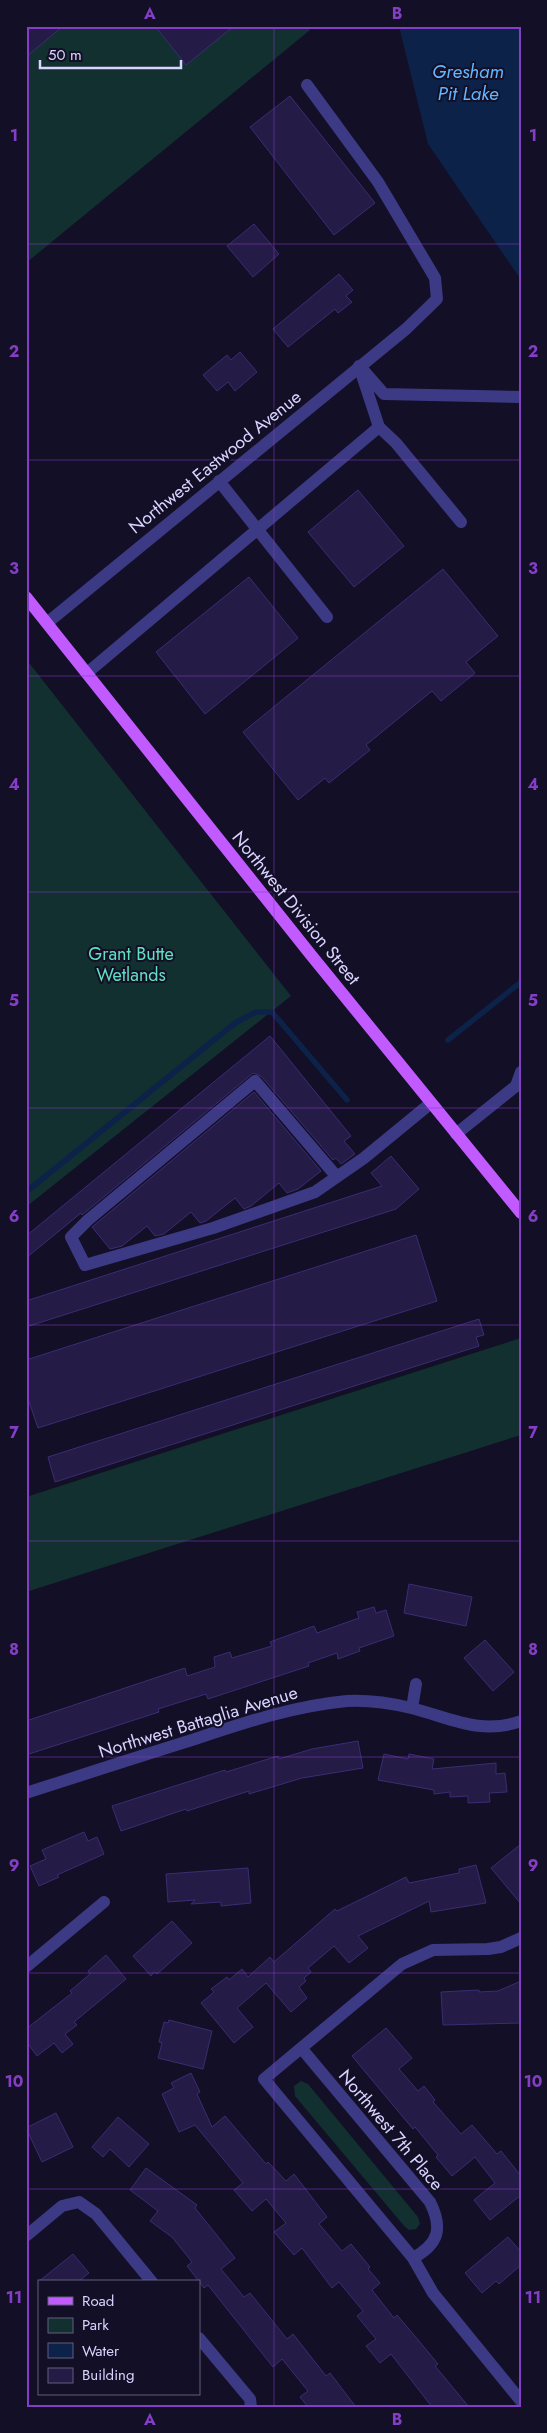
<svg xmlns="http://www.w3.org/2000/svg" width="547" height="2433" viewBox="0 0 547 2433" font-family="Jost,sans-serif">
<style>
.green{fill:#12302f}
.water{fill:#0c2248}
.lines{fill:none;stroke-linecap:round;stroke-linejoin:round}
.stream{stroke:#0c2248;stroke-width:5.5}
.building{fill:#241b47;stroke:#3b2d73}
.minor{stroke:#3d3a85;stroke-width:12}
.major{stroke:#c25bff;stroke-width:12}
.grid{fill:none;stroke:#843dc5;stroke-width:1;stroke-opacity:0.55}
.labels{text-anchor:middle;stroke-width:4;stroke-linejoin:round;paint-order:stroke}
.street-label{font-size:18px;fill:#d9d4ff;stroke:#130f26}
.park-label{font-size:18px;fill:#5fe0c0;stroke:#130f26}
.water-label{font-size:19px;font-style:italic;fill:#62b6ff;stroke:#130f26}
.neatline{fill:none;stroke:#843dc5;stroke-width:2}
.grid-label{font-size:16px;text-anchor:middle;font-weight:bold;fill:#843dc5}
</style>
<rect width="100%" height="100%" fill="#130f26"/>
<!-- green -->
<path class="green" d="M26 26H307L310 30 26 263Z
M26 659 291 996 26 1207Z
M521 1338V1435L26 1592V1497Z
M301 2081 308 2084 418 2217 420 2224 416 2229 409 2230 405 2227 295 2096 294 2086Z"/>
<!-- water -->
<path class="water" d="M399 26H521V280L428 144Z"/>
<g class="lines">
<!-- stream -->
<path class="stream" d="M448 1040 521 982
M26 1192 235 1023 256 1012H272L347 1100"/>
</g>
<!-- building -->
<path class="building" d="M26 26H63L26 57Z
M155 26H234L186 65Z
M290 96 375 203 334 235 250 127Z
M254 224 279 254 253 277 227 246Z
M339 274 353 290 346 296 352 302 338 313 335 309 288 347 273 329Z
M240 352 257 372 235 391 228 382 217 391 203 375 227 355 231 360Z
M358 490 404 546 354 587 308 532Z
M443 569 498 636 466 662 475 673 441 701 432 691 366 745 370 750 329 783 325 778 298 800 243 732Z
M249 577 298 638 205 714 156 652Z
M270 1036 351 1136 344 1141 355 1154 341 1164 336 1158 333 1160 261 1076 253 1073 82 1215 81 1213 26 1258V1236Z
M254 1092 321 1171 298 1189 287 1193 279 1183 251 1206 244 1209 235 1198 206 1221 200 1223 191 1212 164 1234 155 1236 147 1226 122 1246 110 1249 92 1227Z
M391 1156 419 1189 396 1209 26 1327V1301L382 1186 371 1173Z
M416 1235 437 1301 38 1428 26 1393V1360Z
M479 1319 484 1335 476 1337 479 1346 55 1482 48 1457Z
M409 1584 472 1597 466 1626 404 1613Z
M374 1607 376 1613 386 1610 394 1636 359 1648 360 1651 338 1659 337 1653 308 1663 309 1666 208 1699 206 1694 158 1709 159 1712 26 1755V1721L185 1668 187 1676 215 1667 214 1657 230 1652 232 1658 272 1646 270 1642 314 1626 317 1633 359 1618 357 1612Z
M485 1640 514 1672 493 1691 464 1658Z
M358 1741 363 1768 302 1778 249 1794V1791L187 1811 186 1809 121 1831 112 1806 225 1770 226 1772 278 1756 279 1759 312 1749Z
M384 1754 408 1759 409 1754 434 1759 432 1769 496 1763V1774L505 1773 507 1792 489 1793 490 1802 468 1803V1796L450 1797V1792L434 1794V1790L378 1780Z
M84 1832 88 1841 97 1837 104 1854 57 1875 59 1877 39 1886 30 1866 46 1859 42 1850Z
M521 1844V1904L491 1868Z
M476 1865 486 1903 431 1912 429 1901 358 1936 368 1948 349 1963 334 1946 308 1968 311 1972 304 1978 306 1981 299 1987 307 1998 291 2012 266 1983 237 2008 253 2027 234 2043 201 2003 214 1992 211 1989 227 1977 229 1980 242 1969 248 1977 270 1957 274 1962 335 1909 337 1911 406 1877 409 1883 459 1873V1869Z
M248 1868 251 1903 221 1906V1902L191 1904 195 1900 168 1902 166 1874Z
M172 1921 192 1943 157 1974 154 1972 151 1976 133 1956Z
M106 1955 126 1979 74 2022 77 2025 65 2034 73 2044 62 2053 54 2043 37 2056 26 2041V2029L72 1993 70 1991 90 1974 88 1971Z
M521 1981V2023L443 2025 441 1992 479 1990V1992L498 1991Z
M169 2020 212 2031 203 2069 158 2058 162 2043 159 2042 164 2022 168 2023Z
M386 2028 412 2058 399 2069 418 2091 424 2086 435 2100 433 2102 461 2134 472 2125 497 2154 501 2151 521 2176V2195L490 2220 474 2200 495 2183 475 2157 452 2176 436 2157 438 2155 415 2127 413 2129 352 2056Z
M191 2073 200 2092 197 2094 212 2127 225 2116 266 2164 268 2162 286 2181 294 2174 327 2217 319 2224 342 2251 351 2244 370 2267 368 2269 380 2283 372 2290 394 2318 397 2315 414 2335 438 2364 435 2366 469 2407H432L391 2354 380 2363 366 2346 376 2339 357 2316 363 2311 339 2282 332 2288 302 2248 294 2255 274 2232 286 2223 266 2199 252 2211 234 2190 243 2183 195 2125 179 2132 162 2094 174 2088 171 2083Z
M56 2113 73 2147 42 2162 26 2128Z
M118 2117 149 2144 129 2167 110 2149 103 2157 92 2147Z
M146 2168 197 2205 195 2208 235 2258 221 2269 244 2297 250 2293 287 2339 293 2334 326 2376 330 2373 356 2407H308L300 2397 308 2391 282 2359 273 2367 208 2285 204 2288 187 2266 192 2262 172 2237 150 2221 158 2211 130 2190Z
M508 2237 521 2252V2265L499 2284 496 2281 482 2293 465 2273Z
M73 2254 89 2273 78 2282H38Z"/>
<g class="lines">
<!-- minor -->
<path class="minor" d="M363 370 384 394 521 397
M379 427 396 443 461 522
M219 481 327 617
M47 623 406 329 437 299 435 278 378 182 307 85
M87 673 379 427 359 366
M456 1134 516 1086 521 1072
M337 1177 255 1081 88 1220 71 1237 85 1265 213 1228 315 1192 364 1158 431 1103
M412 1708 416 1684
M26 1793C82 1775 137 1757 192 1740 243 1723 293 1706 347 1701 368 1700 390 1703 411 1708 448 1717 481 1736 521 1721
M521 1938 501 1947 488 1949 433 1950 402 1964 264 2079 413 2258 433 2293 521 2401
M26 1967 104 1902
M302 2049 430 2202C443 2228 439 2244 413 2258
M26 2236 62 2206 79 2202 96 2214 152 2282
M199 2338 250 2399 251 2407"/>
<!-- major -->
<path class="major" d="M26 597 311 955 521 1213"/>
</g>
<!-- grid -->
<path class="grid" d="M274 26V2407M26 244H521M26 460H521M26 676H521M26 892H521M26 1108H521M26 1325H521M26 1541H521M26 1757H521M26 1973H521M26 2189H521"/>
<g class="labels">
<!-- street labels -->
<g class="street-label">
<text transform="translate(215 462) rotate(-39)" y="6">Northwest Eastwood Avenue</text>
<text transform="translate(296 908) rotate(51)" y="6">Northwest Division Street</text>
<text transform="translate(198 1722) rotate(-17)" y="6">Northwest Battaglia Avenue</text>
<text transform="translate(391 2130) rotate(50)" y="6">Northwest 7th Place</text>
</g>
<!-- park labels -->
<g class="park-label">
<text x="131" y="960">Grant Butte<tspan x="131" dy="21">Wetlands</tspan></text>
</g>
<!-- water labels -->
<g class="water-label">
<text x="468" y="78">Gresham<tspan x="468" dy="22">Pit Lake</tspan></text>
</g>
</g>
<!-- border -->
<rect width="547" height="2433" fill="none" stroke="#130f26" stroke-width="55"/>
<!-- legend -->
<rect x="38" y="2280" width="162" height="115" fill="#130f26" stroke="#625e7d"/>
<rect x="48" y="2297" width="25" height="8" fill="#c25bff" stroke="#625e7d"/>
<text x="82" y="2306" font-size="15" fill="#d9d4ff">Road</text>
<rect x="48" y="2318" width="25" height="15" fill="#12302f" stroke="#625e7d"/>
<text x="82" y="2330" font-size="15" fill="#d9d4ff">Park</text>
<rect x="48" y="2343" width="25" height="15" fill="#0c2248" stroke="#625e7d"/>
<text x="82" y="2356" font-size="15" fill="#d9d4ff">Water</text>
<rect x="48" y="2368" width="25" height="15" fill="#241b47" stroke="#625e7d"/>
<text x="82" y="2380" font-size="15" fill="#d9d4ff">Building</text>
<!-- scale -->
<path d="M40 60v8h141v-8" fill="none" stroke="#d9d4ff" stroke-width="2.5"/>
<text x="48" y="60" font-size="15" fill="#d9d4ff" stroke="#130f26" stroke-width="4" paint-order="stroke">50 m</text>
<rect x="28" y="28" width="492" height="2378" class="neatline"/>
<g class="grid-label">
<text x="150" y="19">A</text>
<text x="397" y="19">B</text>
<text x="14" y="141">1</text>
<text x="533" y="141">1</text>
<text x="14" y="357">2</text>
<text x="533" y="357">2</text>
<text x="14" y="574">3</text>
<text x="533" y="574">3</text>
<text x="14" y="790">4</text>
<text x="533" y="790">4</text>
<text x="14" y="1006">5</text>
<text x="533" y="1006">5</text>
<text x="14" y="1222">6</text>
<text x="533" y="1222">6</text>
<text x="14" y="1438">7</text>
<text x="533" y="1438">7</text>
<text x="14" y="1655">8</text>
<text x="533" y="1655">8</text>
<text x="14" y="1871">9</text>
<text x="533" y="1871">9</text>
<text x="14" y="2087">10</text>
<text x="533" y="2087">10</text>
<text x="14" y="2303">11</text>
<text x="533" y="2303">11</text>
<text x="150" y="2425">A</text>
<text x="397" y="2425">B</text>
</g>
</svg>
